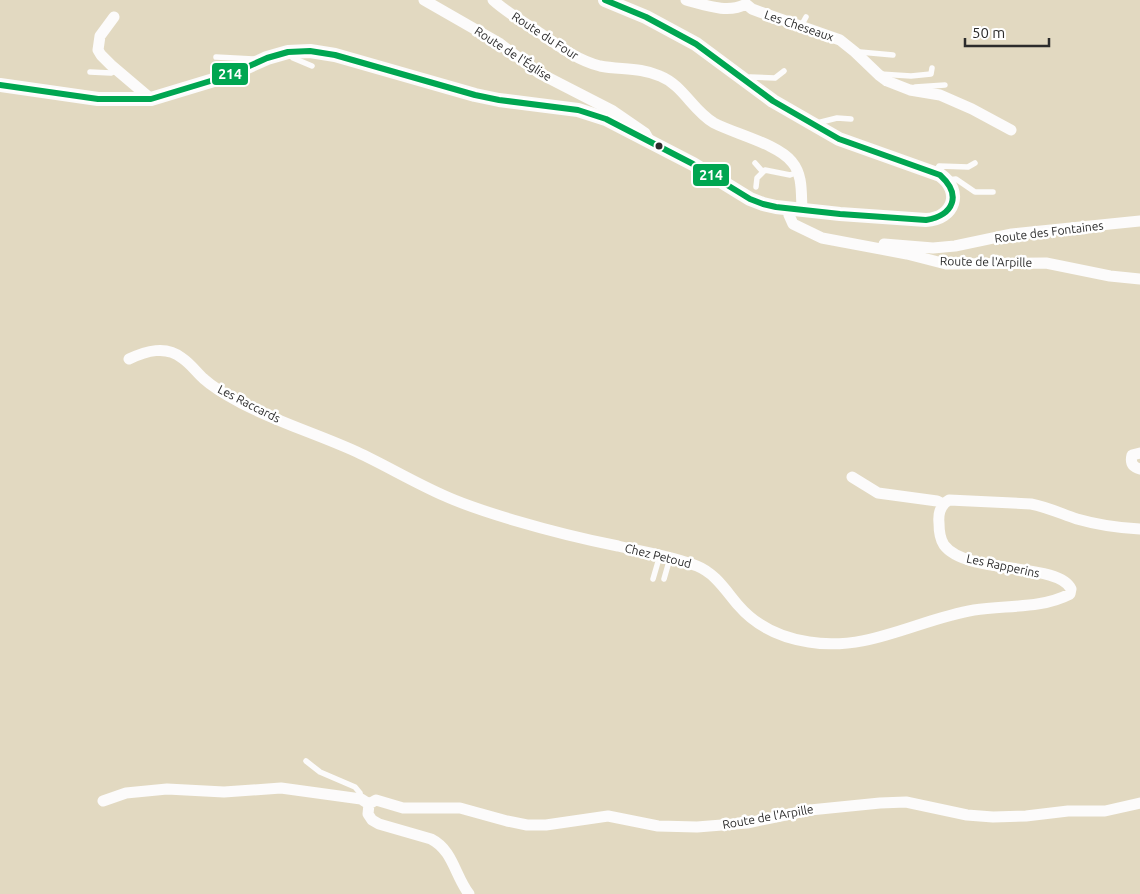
<svg xmlns="http://www.w3.org/2000/svg" width="1140" height="894" viewBox="0 0 1140 894" font-family="Ubuntu,sans-serif">
<style>
.green{fill:#e2d9c1}
.lines{fill:none;stroke-linecap:round;stroke-linejoin:round}
.service{stroke:#fcfbfb;stroke-width:5.5}
.minor{stroke:#fcfbfb;stroke-width:11}
.tertiary{stroke:#fcfbfb;stroke-width:14}
.bus-1-casing{stroke:#fff;stroke-width:10}
.bus-1{stroke:#00a651;stroke-width:6}
.bus-dot{fill:#2c2c2c;stroke:#fff;stroke-width:2}
.labels{text-anchor:middle;stroke-width:5;stroke-linejoin:round;paint-order:stroke}
.street-label{font-size:12px;fill:#2c2c2c;stroke:#fff}
.line-badge{stroke:#fff;stroke-width:2}
.badge-label{font-size:14px;text-anchor:middle;font-weight:bold;fill:#fff}
</style>
<rect width="100%" height="100%" fill="#e9e3e5"/>
<!-- green -->
<path class="green" d="M0 0H1140V894H0Z"/>
<g class="lines">
<!-- service -->
<path class="service" d="M801 26 806 17
M290 54 293 58 312 66
M857 54 860 52 893 55
M216 57 253 59
M90 72 111 73 117 70
M880 74 911 76 931 74 932 68
M747 79 750 77 775 78 784 71
M915 87 945 85
M817 123 837 118 851 119
M755 163 762 171
M934 173 939 166 968 167 975 163
M948 180 956 179 975 192H993
M756 187 757 178 765 170 790 175 798 172
M653 579 660 555
M664 579 670 558
M306 761 320 772 355 787 360 793 361 799"/>
<!-- minor -->
<path class="minor" d="M424 0 499 43 539 73 613 111 645 133 649 140
M493 0C506 12 522 21 537 31 556 44 576 60 600 66 620 70 640 67 660 76 683 85 693 111 714 123 735 134 778 144 792 162 803 175 801 193 802 209
M686 0C705 5 728 14 746 4L752 9 760 12 840 40 855 52 879 75 887 81 910 90 940 95 972 109 1011 130
M114 17 100 36 98 50 101 55 111 65 151 99
M788 209 789 215 793 224 822 238 907 254 946 264 1046 263 1110 276 1140 279
M884 244 933 248 955 246 1012 234 1140 221
M129 359C146 351 166 345 182 358 191 364 197 373 204 379 216 390 230 397 243 404 280 423 320 435 357 452 387 466 415 483 445 496 467 506 490 513 513 520 547 530 582 539 618 546 644 552 672 556 697 566 715 573 726 591 738 605 756 626 782 638 809 642 868 652 919 619 974 610 1006 605 1041 609 1070 594L1071 589C1059 562 966 575 944 545 940 539 939 530 939 523 938 513 940 505 949 500L1031 504C1047 507 1062 514 1077 519 1098 525 1119 528 1140 529
M1140 453 1132 455C1130 463 1133 467 1140 469
M852 477 878 493 937 501 943 504
M103 801 126 793 167 789 224 792 281 788 361 799 369 804
M369 804 376 800 403 808H460L507 821 527 825H546L608 816 658 826 697 827 747 823 810 810 880 803 906 802 967 815 993 817 1026 816 1068 811H1105L1140 803
M369 804 368 814 372 820 379 824 431 839C453 850 455 876 469 894"/>
<!-- tertiary -->
<path class="tertiary" d="M0 85 98 99H151L227 76 267 58 288 52 310 51 335 55 475 95 499 100 578 110 606 119 693 164 750 199 763 204 776 207 840 214 926 220C954 219 963 191 940 175L839 139 773 101 696 44 646 17 605 0"/>
<!-- bus-1 casing -->
<g class="bus-1-casing">
<path id="bus-1" d="M0 85 98 99H151L227 76 267 58 288 52 310 51 335 55 475 95 499 100 578 110 606 119 693 164 750 199 763 204 776 207 840 214 926 220C954 215 962 195 940 175L839 139 773 101 696 44 646 17 605 0"/>
</g>
<!-- bus-1 -->
<use href="#bus-1" class="bus-1"/>
</g>
<!-- markers -->
<circle class="bus-dot" cx="659" cy="146" r="4.5"/>
<g class="labels">
<!-- street labels -->
<g class="street-label">
<text transform="translate(799 26) rotate(19)" y="4">Les Cheseaux</text>
<text transform="translate(545 36) rotate(33)" y="4">Route du Four</text>
<text transform="translate(513 54) rotate(33)" y="4">Route de l'Église</text>
<text transform="translate(1049 232) rotate(-7)" y="4">Route des Fontaines</text>
<text transform="translate(986 262) rotate(1)" y="4">Route de l'Arpille</text>
<text transform="translate(249 404) rotate(27)" y="4">Les Raccards</text>
<text transform="translate(658 556) rotate(14)" y="4">Chez Petoud</text>
<text transform="translate(1003 566) rotate(12)" y="4">Les Rapperins</text>
<text transform="translate(768 817) rotate(-10)" y="4">Route de l'Arpille</text>
</g>
</g>
<g class="line-badge">
<rect x="211" y="62" width="38" height="24" rx="5" fill="#00a651"/>
<rect x="692" y="163" width="38" height="24" rx="5" fill="#00a651"/>
</g>
<g class="badge-label">
<text x="230" y="79">214</text>
<text x="711" y="180">214</text>
</g>
<!-- scale -->
<path d="M965 38v8h84v-8" fill="none" stroke="#2c2c2c" stroke-width="2.5"/>
<text x="972" y="38" font-size="15" fill="#2c2c2c" stroke="#ffffff" stroke-width="4" paint-order="stroke">50 m</text>
</svg>
